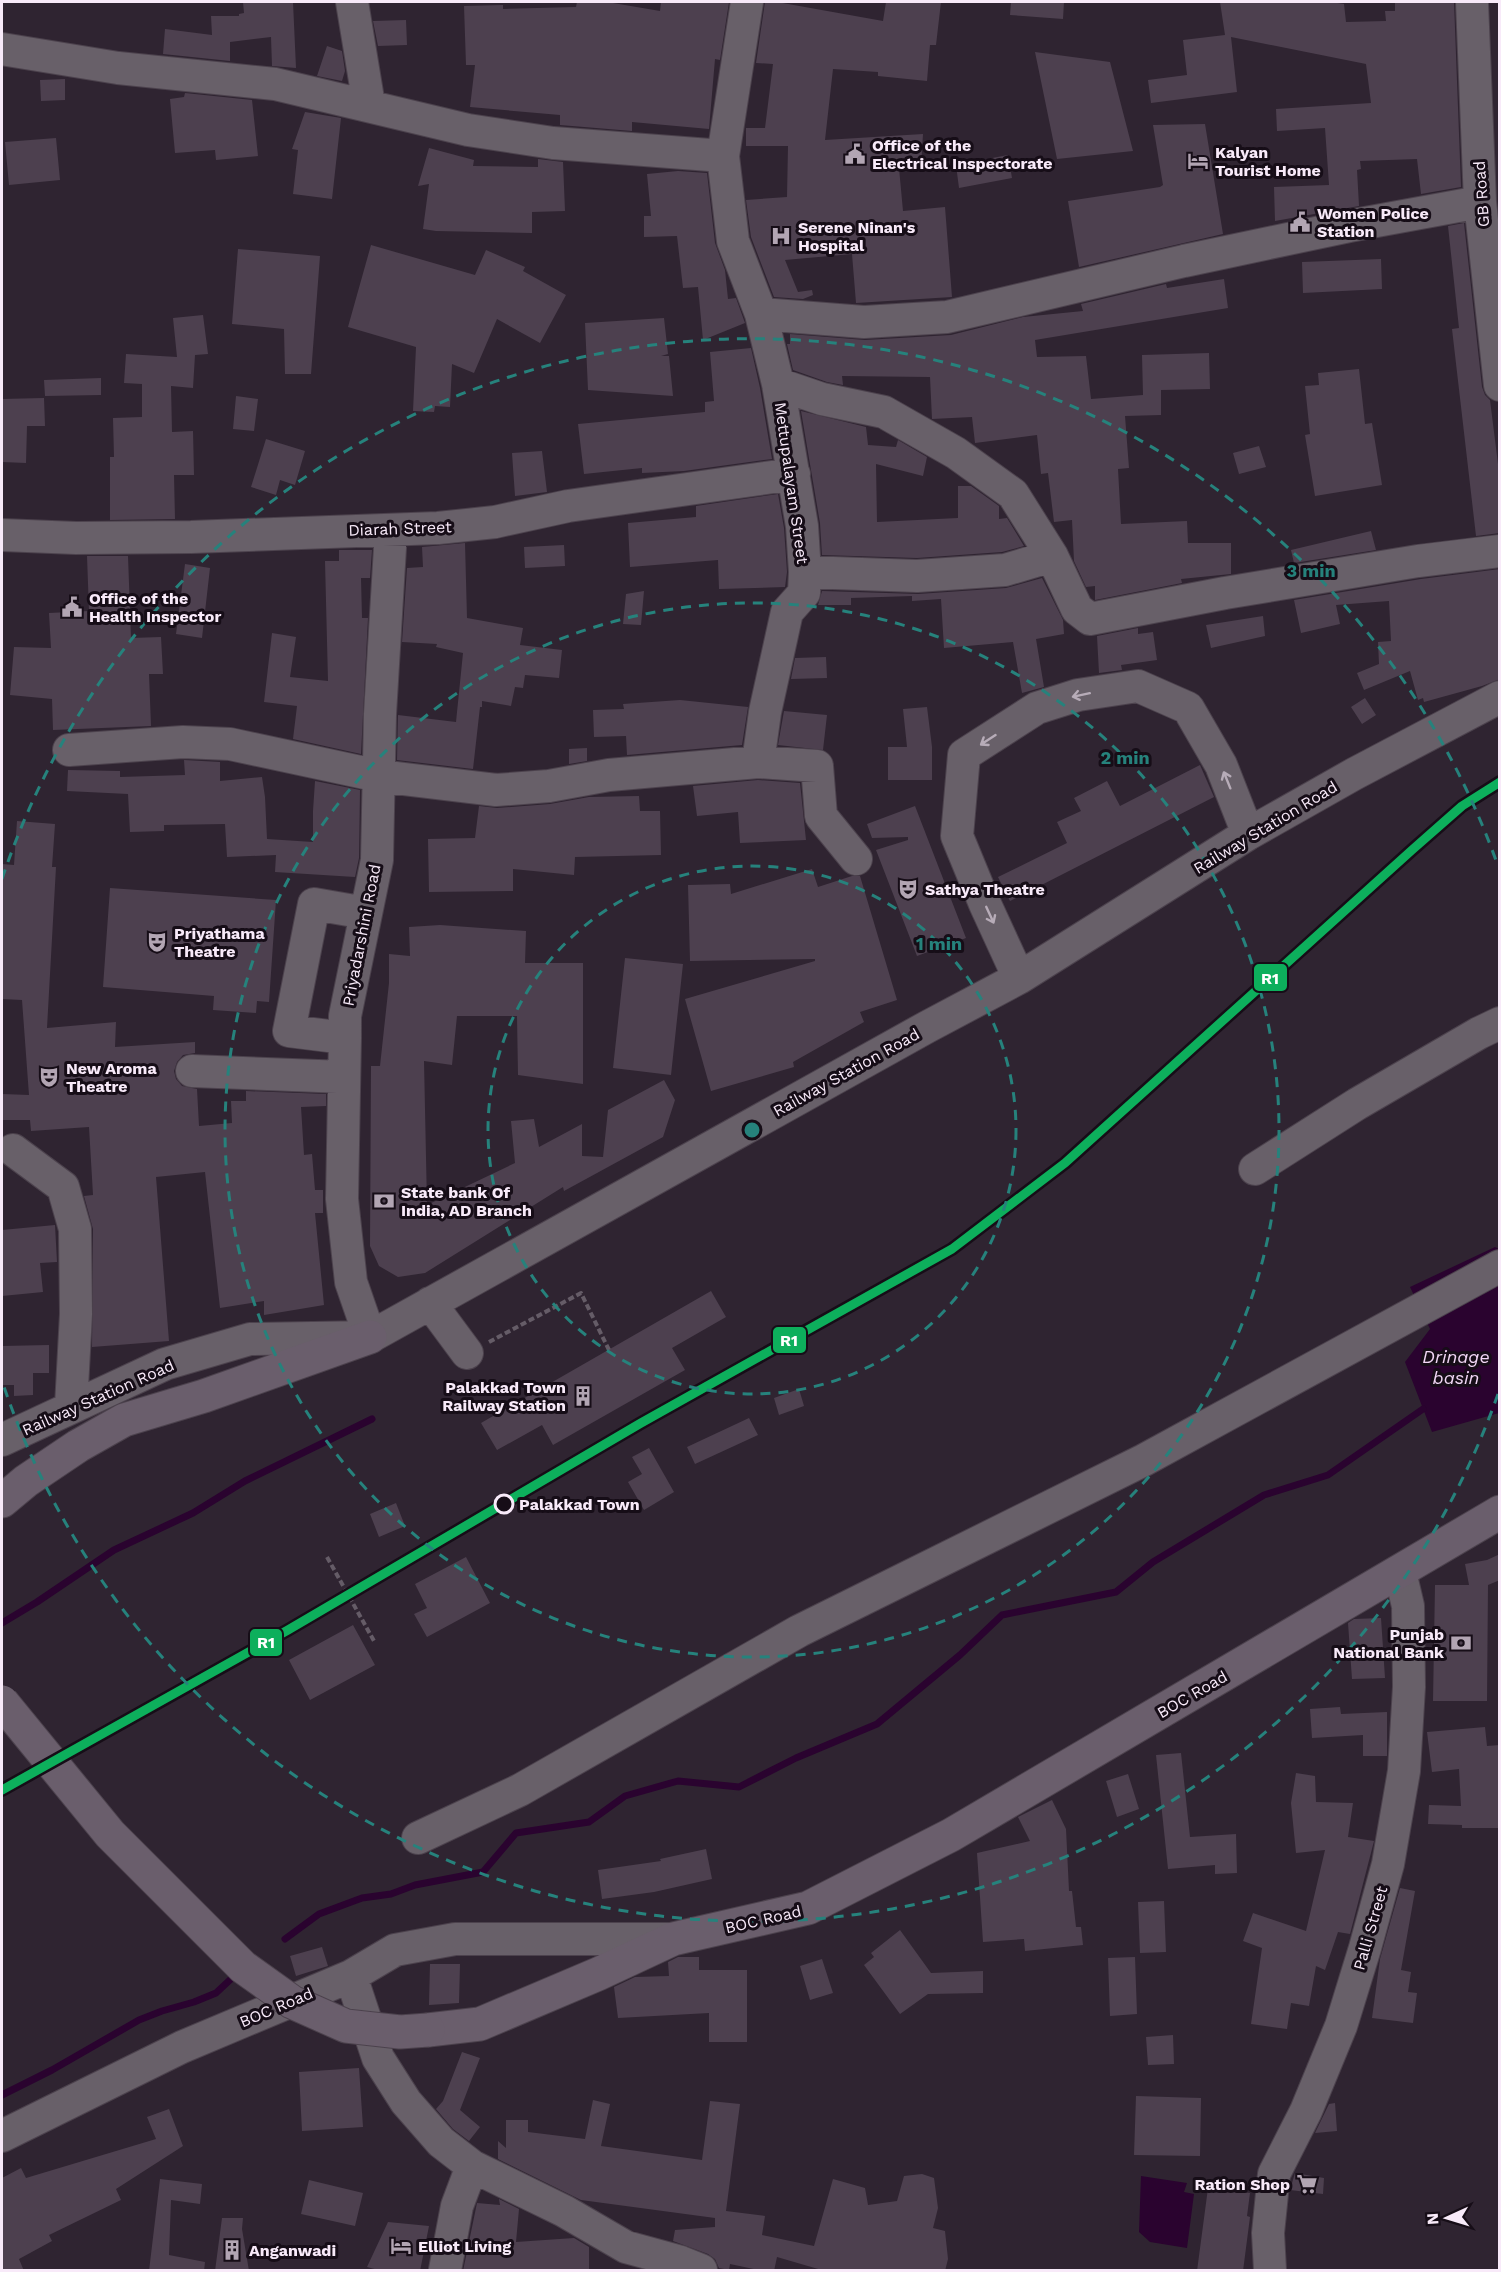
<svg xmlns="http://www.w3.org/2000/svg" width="1501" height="2272" viewBox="0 0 1501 2272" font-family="'Work Sans',sans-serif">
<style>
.water{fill:#2a032f}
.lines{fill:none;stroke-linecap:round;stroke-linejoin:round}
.stream{stroke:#2a032f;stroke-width:7}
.building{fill:#4d404f}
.minor-casing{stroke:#4c424d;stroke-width:34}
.major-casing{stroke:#4c424d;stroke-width:35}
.path{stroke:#655c67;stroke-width:4;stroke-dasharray:6 3;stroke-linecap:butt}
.minor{stroke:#686069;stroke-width:32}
.major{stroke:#6a5e6c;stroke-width:33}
.major-bridge-casing{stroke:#4c424d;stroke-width:35;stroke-linecap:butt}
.major-bridge{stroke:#6a5e6c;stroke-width:33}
.rail-1-casing{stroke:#160d17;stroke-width:14}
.rail-1{stroke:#0daf5c;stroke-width:9}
.oneway{stroke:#b7acb8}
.ring{fill:none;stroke:#26827c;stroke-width:3;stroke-dasharray:10 8}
.stop-dot{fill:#160d17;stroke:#f8eaf9;stroke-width:3}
.labels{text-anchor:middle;stroke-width:6;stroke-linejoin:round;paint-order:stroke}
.poi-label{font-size:16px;font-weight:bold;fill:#f8eaf9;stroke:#160d17;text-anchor:start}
.street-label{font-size:16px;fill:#f8eaf9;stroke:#160d17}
.stop-label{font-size:16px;font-weight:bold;fill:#f8eaf9;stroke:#160d17;text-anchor:start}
.water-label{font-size:18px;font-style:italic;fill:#f2d7f6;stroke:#160d17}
.centre{fill:#26827c;stroke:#160d17;stroke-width:3}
.ring-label{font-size:18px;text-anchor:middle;font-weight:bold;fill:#26827c;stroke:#160d17;stroke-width:6;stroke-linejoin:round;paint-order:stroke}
.line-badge{stroke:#160d17;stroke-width:2}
.badge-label{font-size:16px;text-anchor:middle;font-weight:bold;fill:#fff}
</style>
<rect width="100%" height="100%" fill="#2f2431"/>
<!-- water -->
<path class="water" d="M1495 1247 1499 1249V1413L1432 1432 1405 1362 1430 1329 1410 1287Z
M1141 2176 1187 2183 1184 2192 1194 2194 1187 2248 1150 2242 1139 2232Z"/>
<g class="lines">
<!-- stream -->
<path class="stream" d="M2 1623 37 1602 114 1550 193 1513 245 1481 372 1419
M285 1939 319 1914 362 1898 391 1894 415 1885 483 1872 516 1833 589 1822 625 1796 678 1781 739 1787 796 1758 877 1724 960 1655 1002 1615 1116 1592 1153 1562 1264 1495 1328 1475 1423 1409
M2 2095 52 2070 139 2020 162 2011 194 2002 216 1993 232 1978"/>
</g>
<!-- building -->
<path class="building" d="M243 2H293L296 68 272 66 271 37 230 42V61L163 54 165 29 212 35 211 16H239V14L244 13Z
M577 2H613V3L660 11 661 2H729L720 60 715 59 709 129 632 122V131L560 125V115L470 107 475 65H466L464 6 503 5V9L576 7Z
M765 2H777L883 21 886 2H941L936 45H930L927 81 878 76V72L833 69 825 140 923 134 921 167 899 168 903 211 945 207 952 297 856 303 852 254 785 260 798 292 812 290 813 295 803 299 774 297 751 237 746 200 787 197 788 146H746V128H765L773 64 756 63Z
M1011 2H1064L1063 19 1010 15Z
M1220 2H1331L1344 4 1346 22 1386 21 1385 11H1395V2H1454L1461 187 1421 194 1417 159 1360 161 1361 169 1357 170 1359 206 1275 221 1274 187 1329 185 1325 128 1277 131 1276 109 1371 103 1366 64 1231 37 1237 92 1151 103 1148 80 1187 75 1183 40 1225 35Z
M406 20 407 45 378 46 373 21Z
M327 46 342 51 345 71 342 81 317 76Z
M1035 52 1110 62 1133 151 1057 159Z
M65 79V100L41 101 40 80Z
M185 93 252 100 258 156 216 160 215 150 175 153 170 99 184 97Z
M305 112 341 118 332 199 293 194 298 150 292 149Z
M1205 124 1223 234 1079 267 1068 201 1160 187 1163 185 1153 125Z
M56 138 60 180 9 185 5 142Z
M429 148 474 160 473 166 538 167V159L563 162 565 211 532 212V233L436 231 423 229 429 184 418 186Z
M1008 155 1012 178 959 188 956 165Z
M678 171 707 173 715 243 725 270 728 299 736 298 745 323 703 340 698 287 683 288 677 236 644 237V216H651L647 174Z
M1464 223 1482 387 1485 395 1490 400 1500 480V533L1476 536 1452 329 1459 328 1448 226Z
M371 245 475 275 486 250 525 267 523 271 566 295 540 343 497 319 474 373 452 364 450 407 435 406 434 412 413 411 416 347 348 327Z
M238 249 320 256 311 374H285L284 329 232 324Z
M1381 259 1382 289 1303 293 1302 262Z
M1224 279 1228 308 1035 340 1037 357 1086 356 1091 399 1143 395 1142 355 1209 353 1210 389 1161 390V415L1125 416 1129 468 1118 469 1121 524 1187 521 1188 543H1231V574L1181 579 1182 583 1095 600V586L1086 587 1074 561 1072 520 1054 522 1048 473 1041 474 1037 435 975 443 972 417 932 419 930 377 842 376 843 385 827 382 793 370 787 344H790V334L865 340 951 335 1023 317 1083 311 1081 304 1166 284 1167 288Z
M203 315 208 354 195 355 193 388 171 386 172 432 193 431 194 475H174L175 519 110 520V457H114L113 418 142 417V384L124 383 126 354 177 357 173 318Z
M664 318 668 354 661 356H669L673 396 588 390 585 323Z
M751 348 760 388 772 459 684 471 642 473V468L584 474 578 424 705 412V402L714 401 710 352Z
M1359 369 1365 424 1372 423 1382 485 1315 496 1305 435 1310 434 1305 386 1319 385 1318 373Z
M101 378V395L45 396 44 380Z
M236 396 258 399 254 431 233 429Z
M44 398 45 426H27L26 463 2 462V399Z
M801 411 866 427 868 445 896 447 898 440 927 457 923 476 876 464 877 522 958 518V486H971L999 506V519L1007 518 1024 546 1002 552 917 558 822 555 820 523Z
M266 439 305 451 295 485 280 480 276 495 251 487Z
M1259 446 1266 467 1239 474 1233 453Z
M542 451 547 492 515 496 512 453Z
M778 494 784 528 787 572 785 587 719 589 718 560 630 567 628 523 696 517V506Z
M1371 531 1376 550 1294 563 1291 550Z
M465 543 467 618 523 628 520 645 562 650 559 678 525 675 523 688 515 687 511 706 482 701V707H480L473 769 397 760 398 715 456 722 463 653 436 647 437 644 402 642 407 568 423 567 422 547Z
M564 545 565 566 525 568 524 547Z
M339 550H372L370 578H361L362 618H368L361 754 293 739 297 706 264 702 272 633 296 637 290 677 328 681 325 561H339Z
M87 556H128L131 638 161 637 163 674H149L151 726 53 730 52 699 10 695 14 647 51 648 49 613 89 611Z
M185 564 210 568 202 638 176 634Z
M1500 569V679L1482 686 1424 702 1423 698 1418 700 1410 671 1364 690 1357 673 1379 664 1378 642 1391 641 1389 601 1336 605 1340 624 1301 633 1294 600 1421 579Z
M1042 578 1063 620 1064 634 1036 639 1044 687 1022 693 1013 642 944 648 941 599 912 601V596L851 598V605H818L822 591 918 594 1006 588Z
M644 591 641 625 623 624 626 594Z
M1263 616 1265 636 1211 648 1206 625Z
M1138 628V634L1153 632 1157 660 1121 665 1122 670 1099 673 1097 636Z
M826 657 827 678 791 679 795 658Z
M1365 698 1376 715 1362 724 1351 707Z
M680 700 748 707 742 745 627 755 626 736 594 737 593 710 624 709 623 704Z
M927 707 932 747V780H888V747H907L903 709Z
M784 711 827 715 823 750 778 745Z
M587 748V761L569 764V749Z
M184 760 220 762V781L262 777 265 797 267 839 313 842V811L315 781 360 790 359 858 355 877 275 872 276 855 227 857 225 824 164 825V831L130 832 128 794 67 791 68 770 120 771V777L185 775Z
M1200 765 1214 797 1010 901 998 877 1067 843 1057 822 1081 811 1074 798 1107 781 1120 806Z
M758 780 800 783 806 840 740 843 738 812 697 816 693 786Z
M639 796 640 811H660L661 855 575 857 574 875 513 869V891L429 892 428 839 475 838 479 806 497 808 550 804 589 797Z
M915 806 966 938 917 956 876 850 908 840V837L872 838 867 824Z
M17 821 55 824 52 867H56L47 1028 116 1022 115 1047 195 1042V1053L183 1055 177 1062 174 1071 176 1079 182 1086 197 1089 199 1126 232 1123 231 1101H246V1091L326 1094V1106L301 1107 304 1155 312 1154 315 1190H323V1213H315L324 1305 264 1315V1301L220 1308 205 1172 156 1177 169 1341 92 1347 93 1229 84 1196 93 1195 89 1127 31 1131 30 1120H2V1094L29 1095 22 1000 2 999V864L14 865Z
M812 869 818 887 852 876H860L897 1000 860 1012 864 1022 793 1062 794 1067 711 1091 685 999 815 961V959L690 961 688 885 730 884 731 894Z
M110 888 276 900 269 1002 257 1001 256 1013 213 1010 214 996 103 987Z
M440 925 526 931 525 963H583V1084L518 1075 517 1016H457L452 1065 424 1061 427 1205 515 1163 511 1121 534 1119 539 1147 582 1124V1156L603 1157 608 1110 664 1080 675 1100 663 1137 564 1191 563 1187 425 1273 398 1277 379 1266 370 1246 371 1066H380L389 983V954L410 956 409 927Z
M625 958 683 964 671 1075 613 1068Z
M55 1225 57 1262 40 1263 43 1292 2 1296V1230Z
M711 1291 726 1317 672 1348 685 1370 553 1445 542 1425 497 1450 481 1423Z
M49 1345V1373H33V1395L14 1396V1385H2V1346Z
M799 1389 804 1406 779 1415 774 1398Z
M749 1418 758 1435 695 1464 687 1447Z
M649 1448 674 1492 644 1510 628 1482 642 1474 632 1457Z
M396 1503 405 1526 379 1537 370 1514Z
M1500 1554V1580L1488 1585 1487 1701H1433L1435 1585H1469L1465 1564 1487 1560Z
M466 1557 490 1603 427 1637 414 1614 427 1608 415 1584Z
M1381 1618 1385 1678 1352 1679 1348 1623 1354 1619Z
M353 1625 375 1665 310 1700 289 1660Z
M1340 1707 1341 1714 1387 1712V1756H1363V1735L1312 1738 1310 1709Z
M1485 1727 1487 1746 1500 1745V1828H1462V1825L1428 1824 1429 1805 1461 1806 1459 1769 1432 1772 1427 1732Z
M1181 1753 1190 1837 1236 1834 1237 1873 1215 1874V1865L1168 1869 1156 1755Z
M1296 1773 1315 1776 1316 1802 1353 1803 1348 1837 1374 1841 1350 1934 1338 1932 1325 1970 1316 1966 1309 2006 1291 2003 1287 2029 1251 2024 1262 1948 1243 1941 1253 1913 1306 1931 1325 1850 1296 1853 1291 1803Z
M1128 1774 1139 1809 1117 1817 1106 1781Z
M1052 1800 1066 1829 1069 1891H1072L1076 1927H1081L1083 1945 1025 1951 1024 1939 983 1942 977 1853 1030 1841 1018 1817Z
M706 1849 712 1879 654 1892 602 1899 598 1870 661 1861 660 1859Z
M1400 1888 1415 1891 1401 1970 1411 1972 1408 1992 1417 1993 1413 2023 1372 2018 1380 1959Z
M1164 1901 1166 1952 1140 1953 1138 1902Z
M900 1930 931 1973 983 1971V1993L928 1994 900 2014 864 1965 874 1957 871 1953Z
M322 1947 328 1966 296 1976 290 1956Z
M678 1957H699V1970H747V2042H709V2013L618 2018 614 1987 635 1977 669 1976 668 1962Z
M1135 1957 1137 2014 1110 2016 1108 1958Z
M822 1959 833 1993 810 2000 800 1966Z
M430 1964H460L459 2003 429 2005Z
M1173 2035 1174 2064 1148 2065 1146 2037Z
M462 2052 480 2058 460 2110 480 2127 469 2141 453 2129 436 2109 443 2101Z
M359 2068 363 2127 302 2131 299 2072Z
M1136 2096 1201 2098 1200 2156 1134 2155Z
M593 2100 610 2104 601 2146 702 2160 710 2101 740 2104 726 2211 765 2216 762 2235 814 2246 833 2179 865 2188 868 2205 897 2201 904 2176 922 2174 934 2178 938 2208 933 2228 945 2231 948 2259 945 2271H825L777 2257 774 2271H763L730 2264 729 2270 719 2268 715 2259 708 2254 673 2241 675 2230 715 2227V2218L581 2200 498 2159V2141L506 2148V2120H528V2132L585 2139Z
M1335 2103 1337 2131 1315 2133 1329 2104Z
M169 2109 183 2146 116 2189 121 2200 49 2235 52 2241 19 2259 24 2271H2V2178L21 2168 26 2178 156 2139 147 2117Z
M1295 2173 1324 2178 1323 2194 1290 2190Z
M160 2179 202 2184 200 2204 171 2200 169 2255 205 2262 204 2271H149Z
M309 2180 363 2193 355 2226 301 2214Z
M1208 2188 1250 2193 1247 2216 1250 2217 1243 2271H1197Z
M499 2199 519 2209 516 2242 574 2238 589 2247V2271H463L477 2203 500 2205Z
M222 2218H243L242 2229 249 2271H215Z
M388 2222 429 2226 420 2271H382L367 2267Z"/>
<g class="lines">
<!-- minor casing -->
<g class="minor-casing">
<path id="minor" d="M352 2 369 105
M1472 2 1480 202 1500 385
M2 49 118 68 275 84 468 130 553 143 723 156
M761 314 864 322 947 317 1184 261 1349 226 1480 202
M778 384 822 399 884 412 956 453 1013 494 1052 556 1077 609 1090 619 1225 593 1418 561 1500 551
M2 535 76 538 191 537 438 528 495 522 568 506 794 474
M805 572 917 576 1005 570 1052 556
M69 750 183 742 230 744 379 776 496 790 549 786 609 775 758 762 765 712 787 612 804 593 805 572 802 526 778 384 761 314 733 241 723 156 747 2
M758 762 817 766 821 816 856 859
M1019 978 985 904 957 836 964 755 1037 708 1078 695 1138 686 1188 708 1221 765 1248 834
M345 1038 289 1031 314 904 366 913
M192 1071 344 1077
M13 1150 63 1187 75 1229 76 1314 71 1406
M1255 1169 1357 1104 1479 1033 1500 1023
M430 1303 467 1353
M370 1337 351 1282 342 1199 345 1038V1016L377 860 380 714 391 531
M2 1440 165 1364 250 1339 370 1337 927 1027 1019 978 1248 834 1354 774 1500 697
M418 1838 520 1790 799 1631 1144 1460 1500 1266
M351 1976 378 2058 406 2102 441 2142 472 2166 564 2211 626 2247 681 2262 701 2270
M2 2136 182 2047 351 1976 395 1950 455 1939H673
M445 2270 457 2206 472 2166
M1270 2270 1268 2233 1274 2174 1306 2111 1341 2026 1365 1948 1388 1864 1404 1771 1409 1687 1408 1606 1400 1572"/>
</g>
<!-- major casing -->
<g class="major-casing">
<path id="major" d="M2 1501 26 1481 78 1446 124 1420 204 1396 370 1337
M428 2030 480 2024 598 1974 673 1939 808 1908 951 1835 1500 1512"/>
</g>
<!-- path -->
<path class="path" d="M489 1342 581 1293 609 1350
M327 1557 374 1641"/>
<!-- minor -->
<use href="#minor" class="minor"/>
<!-- major -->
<use href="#major" class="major"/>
<!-- major-bridge casing -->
<g class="major-bridge-casing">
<path id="major-bridge" d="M2 1702 110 1834 243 1967 292 2002 346 2026 400 2032 428 2030"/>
</g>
<!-- major-bridge -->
<use href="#major-bridge" class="major-bridge"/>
<!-- rail-1 casing -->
<g class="rail-1-casing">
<path id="rail-1" d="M2 1790 288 1630 641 1423 952 1249 1065 1163 1412 850 1462 806 1500 782"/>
</g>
<!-- rail-1 -->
<use href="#rail-1" class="rail-1"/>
</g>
<!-- one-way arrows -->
<defs><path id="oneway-shaft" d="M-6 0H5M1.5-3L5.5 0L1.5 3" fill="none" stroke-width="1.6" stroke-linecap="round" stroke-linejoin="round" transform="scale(1.5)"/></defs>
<g class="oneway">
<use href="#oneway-shaft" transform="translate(1081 695) rotate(168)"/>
<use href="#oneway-shaft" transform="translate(988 740) rotate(147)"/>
<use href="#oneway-shaft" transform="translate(1227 780) rotate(-112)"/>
<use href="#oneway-shaft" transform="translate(990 915) rotate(65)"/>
</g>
<!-- distance rings -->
<g class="ring">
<circle cx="752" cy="1130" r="264"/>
<circle cx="752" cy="1130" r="527"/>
<path d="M1498 1394A791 791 0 0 1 2 1381M2 879A791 791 0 0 1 1498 866"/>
</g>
<!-- icons -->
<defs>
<g id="civic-bare" transform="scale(1.62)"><path d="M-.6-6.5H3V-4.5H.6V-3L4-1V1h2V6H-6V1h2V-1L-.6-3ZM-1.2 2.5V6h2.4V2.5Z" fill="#b2a5b3" stroke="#160d17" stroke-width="2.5" paint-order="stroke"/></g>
<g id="hotel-bare" transform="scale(1.62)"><path d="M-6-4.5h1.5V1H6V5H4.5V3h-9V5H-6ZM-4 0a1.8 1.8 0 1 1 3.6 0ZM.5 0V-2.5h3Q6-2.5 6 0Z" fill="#b2a5b3" stroke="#160d17" stroke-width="2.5" paint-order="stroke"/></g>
<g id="hospital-bare" transform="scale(1.62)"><path d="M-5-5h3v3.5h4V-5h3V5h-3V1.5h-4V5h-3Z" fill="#b2a5b3" stroke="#160d17" stroke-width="2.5" paint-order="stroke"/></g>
<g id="theatre-bare" transform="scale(1.62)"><path d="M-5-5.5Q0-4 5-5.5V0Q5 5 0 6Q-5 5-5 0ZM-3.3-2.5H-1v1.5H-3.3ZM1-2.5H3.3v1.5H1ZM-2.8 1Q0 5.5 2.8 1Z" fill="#b2a5b3" stroke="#160d17" stroke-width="2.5" paint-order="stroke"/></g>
<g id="bank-bare" transform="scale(1.62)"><path d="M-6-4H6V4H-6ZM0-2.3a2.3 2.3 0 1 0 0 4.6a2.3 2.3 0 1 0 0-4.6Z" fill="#b2a5b3" stroke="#160d17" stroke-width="2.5" paint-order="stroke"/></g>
<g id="building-bare" transform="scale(1.62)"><path d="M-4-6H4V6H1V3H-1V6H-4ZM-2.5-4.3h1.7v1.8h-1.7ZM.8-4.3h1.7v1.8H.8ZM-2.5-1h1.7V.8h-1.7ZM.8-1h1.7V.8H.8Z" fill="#b2a5b3" stroke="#160d17" stroke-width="2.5" paint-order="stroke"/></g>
<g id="supermarket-bare" transform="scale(1.62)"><path d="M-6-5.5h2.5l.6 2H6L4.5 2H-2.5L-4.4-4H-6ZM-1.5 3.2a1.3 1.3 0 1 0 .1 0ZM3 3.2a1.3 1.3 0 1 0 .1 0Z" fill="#b2a5b3" stroke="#160d17" stroke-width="2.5" paint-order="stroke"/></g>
</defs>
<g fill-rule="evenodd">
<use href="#civic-bare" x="855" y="154"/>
<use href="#hotel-bare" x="1198" y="161"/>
<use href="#civic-bare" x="1300" y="222"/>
<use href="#hospital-bare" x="781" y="236"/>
<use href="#civic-bare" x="72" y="607"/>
<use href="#theatre-bare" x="908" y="889"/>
<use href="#theatre-bare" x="157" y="942"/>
<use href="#theatre-bare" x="49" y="1077"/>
<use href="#bank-bare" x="384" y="1201"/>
<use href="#building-bare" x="583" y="1396"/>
<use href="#bank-bare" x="1461" y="1643"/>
<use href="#supermarket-bare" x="1307" y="2184"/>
<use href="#hotel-bare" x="401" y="2246"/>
<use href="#building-bare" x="232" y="2250"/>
</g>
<!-- markers -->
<circle class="stop-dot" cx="504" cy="1504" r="9"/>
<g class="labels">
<!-- poi labels -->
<g class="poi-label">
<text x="872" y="151">Office of the<tspan x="872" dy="18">Electrical Inspectorate</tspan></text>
<text x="1215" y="158">Kalyan<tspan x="1215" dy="18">Tourist Home</tspan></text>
<text x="1317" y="219">Women Police<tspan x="1317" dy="18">Station</tspan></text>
<text x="798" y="233">Serene Ninan's<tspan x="798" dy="18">Hospital</tspan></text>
<text x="89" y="604">Office of the<tspan x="89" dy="18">Health Inspector</tspan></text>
<text x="925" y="895">Sathya Theatre</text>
<text x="174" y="939">Priyathama<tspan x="174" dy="18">Theatre</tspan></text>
<text x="66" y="1074">New Aroma<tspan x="66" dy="18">Theatre</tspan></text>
<text x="401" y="1198">State bank Of<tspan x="401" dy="18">India, AD Branch</tspan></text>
<text x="566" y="1393" text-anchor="end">Palakkad Town<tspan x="566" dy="18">Railway Station</tspan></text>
<text x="1444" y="1640" text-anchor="end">Punjab<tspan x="1444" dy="18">National Bank</tspan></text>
<text x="1290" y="2190" text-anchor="end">Ration Shop</text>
<text x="418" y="2252">Elliot Living</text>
<text x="249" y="2256">Anganwadi</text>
</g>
<!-- street labels -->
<g class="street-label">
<text transform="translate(1481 194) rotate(-94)" y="6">GB Road</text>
<text transform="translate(792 483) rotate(82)" y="6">Mettupalayam Street</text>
<text transform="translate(400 528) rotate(-2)" y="6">Diarah Street</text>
<text transform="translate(1265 827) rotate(-31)" y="6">Railway Station Road</text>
<text transform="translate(361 935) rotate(-79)" y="6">Priyadarshini Road</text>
<text transform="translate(846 1072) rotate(-29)" y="6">Railway Station Road</text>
<text transform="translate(98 1397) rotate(-24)" y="6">Railway Station Road</text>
<text transform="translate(1192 1694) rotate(-30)" y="6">BOC Road</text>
<text transform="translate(763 1919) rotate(-13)" y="6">BOC Road</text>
<text transform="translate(1370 1928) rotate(-74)" y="6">Palli Street</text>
<text transform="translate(276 2007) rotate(-23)" y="6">BOC Road</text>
</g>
<!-- stop labels -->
<g class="stop-label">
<text x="519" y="1510">Palakkad Town</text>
</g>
<!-- water labels -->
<g class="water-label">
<text x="1456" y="1363">Drinage<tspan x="1456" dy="21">basin</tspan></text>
</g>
</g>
<circle cx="752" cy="1130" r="9" class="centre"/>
<g class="ring-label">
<text x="1311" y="577">3 min</text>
<text x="1125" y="764">2 min</text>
<text x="939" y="950">1 min</text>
</g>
<g class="line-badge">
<rect x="1253" y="963" width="35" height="29" rx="6" fill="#0daf5c"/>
<rect x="772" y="1326" width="35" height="28" rx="6" fill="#0daf5c"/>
<rect x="249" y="1628" width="34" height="29" rx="6" fill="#0daf5c"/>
</g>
<g class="badge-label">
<text x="1270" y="984">R1</text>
<text x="789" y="1346">R1</text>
<text x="266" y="1648">R1</text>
</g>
<!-- border -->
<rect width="1501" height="2272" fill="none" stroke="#f8eaf9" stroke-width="6"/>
<!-- north arrow -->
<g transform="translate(1447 2218) rotate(266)" stroke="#160d17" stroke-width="4.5" paint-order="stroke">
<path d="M0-4.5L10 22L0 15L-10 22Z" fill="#f8eaf9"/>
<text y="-9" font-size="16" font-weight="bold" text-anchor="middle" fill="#f8eaf9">N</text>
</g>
</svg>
